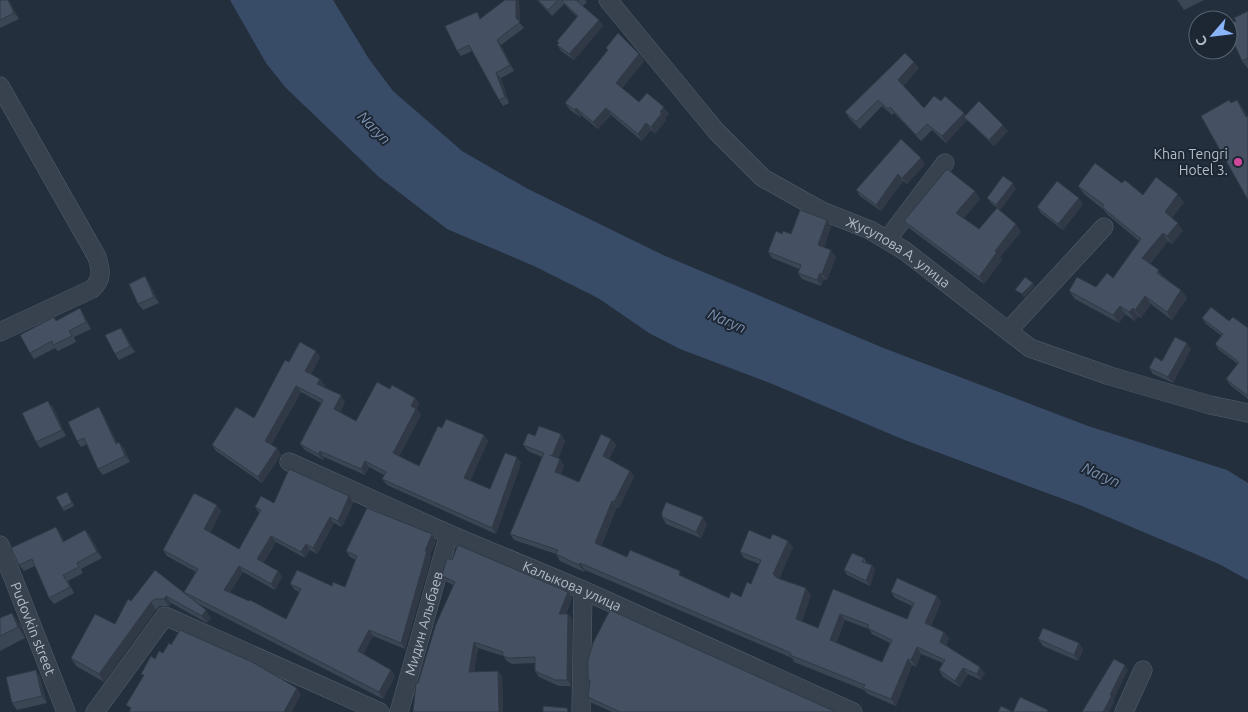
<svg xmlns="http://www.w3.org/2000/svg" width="1248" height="712" viewBox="0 0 1248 712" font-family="Ubuntu,sans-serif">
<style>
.water{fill:#394c67}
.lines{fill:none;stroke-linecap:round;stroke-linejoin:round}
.minor-casing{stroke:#565f6c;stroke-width:19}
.minor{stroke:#38414e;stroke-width:18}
.wall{fill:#3b4654;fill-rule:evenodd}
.shaded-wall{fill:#303945}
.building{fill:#455162;stroke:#303945;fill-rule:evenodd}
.hotel-dot{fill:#d1479c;stroke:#1d2633;stroke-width:2}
.labels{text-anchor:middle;stroke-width:4;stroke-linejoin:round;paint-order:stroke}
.poi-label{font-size:14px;fill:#b4bcc9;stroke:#1d2633;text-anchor:end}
.street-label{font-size:14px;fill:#b4bcc9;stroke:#1d2633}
.water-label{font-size:15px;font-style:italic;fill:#7c92b1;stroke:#1d2633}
</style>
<rect width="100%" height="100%" fill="#242f3e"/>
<!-- water -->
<path class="water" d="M230 0H333L369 59 393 91 462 151 528 189 663 255 881 347 1088 426 1227 470 1248 483V580L1219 564 1082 506 902 439 770 383 680 349 649 333 598 298 534 266 447 229 379 177 286 88 266 63Z"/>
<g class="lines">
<!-- minor casing -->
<g class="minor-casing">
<g id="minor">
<path id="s1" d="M608 0 716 131 763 178 822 211 870 230 905 251 1030 348 1110 376 1210 405 1248 413"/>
<path d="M0 86 97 257C101 270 103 279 92 289L0 332"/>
<path d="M887 240 945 163"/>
<path d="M1008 331 1104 227"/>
<path id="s2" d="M289 462 449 534 583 590 853 712"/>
<path id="s3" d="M0 545 66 712"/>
<path d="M95 712 165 616 380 712"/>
<path id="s4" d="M399 712 449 534"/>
<path d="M581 712 583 590"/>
<path d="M1124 712 1143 670"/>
</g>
</g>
<!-- minor -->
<use href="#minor" class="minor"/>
</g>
<!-- wall -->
<path class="wall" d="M0 0 10 2 19 19 0 28Z
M505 0H519L520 23 524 28 501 45 514 71 501 78 509 103 503 106 499 100 472 51 461 56 457 51 481 18Z
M537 0H585L587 2 583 6 599 20 603 26 574 60 561 51 557 45 559 44 557 41 577 17 564 4 552 16Z
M1177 0H1204L1184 10Z
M1248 11V69L1242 61 1233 26 1236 21Z
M606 48 639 54 644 61 622 88 639 102 669 114 665 118 666 120 655 134 651 130 642 141 611 115 598 129 581 115 580 117 570 110 565 103 608 50Z
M919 68 903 86 924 108 941 101 965 115 1008 131 994 146 967 120 946 143 932 130 921 141 894 113 892 115 882 106 860 129 849 118 845 112Z
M925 164 907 184 903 181 881 211 860 196 856 190Z
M1122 183 1143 195 1184 202 1172 218 1183 231 1172 244 1168 241 1150 264 1164 277 1181 290 1187 298 1172 320 1151 304 1141 318 1138 316 1135 321 1125 314 1119 323 1075 299 1069 291 1096 287 1113 278 1139 241 1108 215 1103 209 1084 194 1078 186Z
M1016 189 1000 210 991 203 987 198Z
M975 191 980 199 964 218 979 229 1021 232 1000 257 1002 260 984 284 909 228 904 221Z
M1083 204 1063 230 1041 213 1037 207Z
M827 220 831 226 824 247 831 250 836 257 827 280 824 279 821 286 802 279 798 273 799 269 772 258 768 252 782 234H791Z
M145 276 149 283 159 303 143 310 138 304Z
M84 315 91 329 74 337 76 342 58 351 55 348 34 359 30 353 56 320Z
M1202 318 1229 321 1248 328V399L1230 385 1226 379 1238 364 1219 350 1215 344 1222 336 1206 324Z
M121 328 125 334 135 352 119 360 115 354Z
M1191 349 1173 383 1153 374 1149 368 1162 361Z
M320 357 311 374 325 385 323 387 345 402 340 412 356 421 390 389 415 398 419 404 417 409 421 415 399 456 419 466 442 428 484 435 488 441 470 481 490 489 517 457 521 463 496 534 387 485 382 479 384 475 369 467 365 475 324 457 323 460 305 450 300 444 321 403 301 392 271 445 281 455 262 483 216 451 212 445 254 418 289 362Z
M53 407 66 436 40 448 36 442Z
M103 414 117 443 124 448 130 462 103 475 98 469 87 444 81 447 77 441Z
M561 434 565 441 558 459H560L564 466 561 474 579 482 611 439 616 445 609 459 630 471 634 477 619 508 617 507 601 546 627 557 684 577 729 598 741 597 751 584 759 564 744 558 740 552 770 539 788 541 793 547 779 579 811 595 802 621 818 628 833 589 907 619 912 606 895 598 891 592 937 596 941 602 931 626 944 632 949 638 946 645 985 673 981 680 968 674 960 687 943 677 939 670 943 663 921 654 916 667 912 665 896 706 868 694 864 690 794 662 792 658 585 570 584 572 560 561 556 554 514 540 510 534 542 457 528 451 523 445 535 436ZM845 620 869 629 872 634 890 643 882 662 836 643Z
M69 495 74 506 64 511 62 508Z
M349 496 353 503 342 527 334 523 317 554 310 550 305 558 276 542 263 563 278 571 282 577 275 590 243 572 230 592 286 619 300 592 295 590 290 584 345 587 356 560 350 557 346 551 432 534 436 540 430 555 431 558 405 649 373 636 363 654 395 676 383 699 197 603 211 618 207 623 171 603 169 606H160L156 610 104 682 76 666 71 658 115 624 131 601 184 593 196 572 167 556 163 550 217 505 221 511 210 533 239 549 259 513 255 507 274 503Z
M662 517 707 524 701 538 666 524Z
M56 527 60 533 64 541 85 530 90 536 102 558 81 569 83 573 68 581 74 593 54 604 49 598 35 566 24 571 19 565Z
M864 558 867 563 872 565 875 570 870 586 847 575 844 570Z
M442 576 568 592 572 598 566 614H568L572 619 571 686H559L539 677 535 671V663L512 664 507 661 503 656 478 648 474 672 498 671 502 677 503 712H413L418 683 453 585 447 582Z
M0 618 20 624 25 638 0 651Z
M1038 639 1079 643 1083 650 1078 661 1043 646Z
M36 670 40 677 47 703 17 710 12 703Z
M588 680 836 712H612L592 703 588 697 590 683Z"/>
<!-- shaded-wall -->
<path class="shaded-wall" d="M8 0 10 2 19 19 14 13Z
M516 0H519L520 24 516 18Z
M599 20 603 26 574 60 569 54Z
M497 40 501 45 514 71 510 65Z
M639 54 644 61 621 90 616 83Z
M914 62 919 68 902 86 898 80Z
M496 73 501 78 509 103 505 97Z
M1237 100 1245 111 1248 117V119Z
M664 107 669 114 665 118 666 120 655 134 651 127 660 112Z
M576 108 581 115 580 117 575 110Z
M606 108 611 115 598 129 593 122Z
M964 113 968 119 964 117 967 120 946 143 942 136Z
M646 123 651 130 642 141 638 134Z
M1003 125 1008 131 994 146 989 140Z
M921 158 925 164 907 184 902 178Z
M898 174 903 181 881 211 876 205Z
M1013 183 1016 189 1000 210 996 205Z
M975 191 980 199 962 220 956 213Z
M1178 194 1184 202 1170 220 1165 212Z
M1079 198 1083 204 1063 230 1058 224Z
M827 220 831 226 822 251 818 245Z
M1178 223 1183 231 1172 244 1167 236Z
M1016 224 1021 232 1000 257 1002 260 984 284 979 277 995 251Z
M1163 233 1168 241 1148 266 1142 258Z
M831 250 836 257 827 280 822 274Z
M820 273 824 279 821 286 817 280Z
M145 276 149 283 159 303 154 297Z
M1033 283 1035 286 1024 298 1022 294Z
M1181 290 1187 298 1172 320 1167 312Z
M1145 296 1151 304 1141 318 1135 310Z
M1120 306 1125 314 1119 323 1113 315Z
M80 308 84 315 91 329 86 322Z
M1133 308 1138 316 1135 321 1129 312Z
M121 328 125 334 135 352 130 346Z
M1187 343 1191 349 1173 383 1168 377Z
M316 351 320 357 309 377 305 371Z
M320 379 325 385 322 390 317 384Z
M296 386 301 392 270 447 265 441Z
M341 395 345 402 339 415 334 409Z
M415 398 419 404 417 409 421 415 398 459 393 453 411 406Z
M48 401 53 407 66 436 62 430Z
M99 407 103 414 120 450 116 444Z
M561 434 565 441 557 463 552 456Z
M484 435 488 441 469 484 464 478Z
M611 439 616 445 607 462 603 456Z
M119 442 124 448 130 462 125 456Z
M277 448 281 455 262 483 258 477Z
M320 451 324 457 323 460 318 454Z
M517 457 521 463 496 534 492 528Z
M560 459 564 466 559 478 555 472Z
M365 461 369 467 365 475 361 469Z
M630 471 634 477 619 508 614 502Z
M349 496 353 503 342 527 338 521Z
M612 501 617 507 599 549 595 543Z
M217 505 221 511 209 536 204 529Z
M330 517 334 523 317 554 313 548Z
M703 517 707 524 701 538 696 532Z
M56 527 60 533 67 548 63 542Z
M85 530 90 536 102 558 97 552Z
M432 534 436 540 430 555 431 558 405 649 401 643 425 551Z
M271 536 276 542 262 566 257 559Z
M788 541 793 547 778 581 773 574Z
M306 544 310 550 305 558 301 552Z
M580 563 585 570 584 572 579 565Z
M872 565 875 570 870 586 866 581Z
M239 566 243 572 228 596 224 590Z
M278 571 282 577 275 590 271 584Z
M806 588 811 595 800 625 796 619Z
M568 592 572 598 563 619 559 614Z
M166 596 171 603 169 606 164 599Z
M937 596 941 602 929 629 925 623Z
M151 602 156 610 104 682 99 674Z
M206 610 211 618 207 623 202 616Z
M12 613 20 624 25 638 18 627Z
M568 614 572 619 571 686 567 680Z
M840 614 845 620 834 646 830 640Z
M369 630 373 636 362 657 358 651Z
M944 632 949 638 944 648 940 642Z
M474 642 478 648 473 678 469 672Z
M1079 643 1083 650 1078 661 1074 655Z
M917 647 921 654 916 667 911 660Z
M908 659 912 665 896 706 891 699Z
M1125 665 1128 670 1114 699 1115 700 1109 712H1103L1110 695Z
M980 667 985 673 981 680 977 674Z
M963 668 968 674 960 687 955 681Z
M36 670 40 677 47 703 42 696Z
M391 670 395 676 383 699 379 692Z
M498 671 502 677 503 712H499Z
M297 688 301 694 292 712H285Z"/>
<!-- building -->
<path class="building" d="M0 0H8L14 13 0 20Z
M505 0H516V18L520 22 497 40 510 65 496 73 505 97 499 100 469 45 457 51 445 26 477 12 480 19Z
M538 0H558L548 10Z
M561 0H579L577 1 599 20 569 54 557 45 559 43 557 41 578 16Z
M1248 11V58L1242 61 1228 30V29L1233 26 1232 23 1236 21 1234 18Z
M618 33 639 54 616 83 639 102 647 93 664 107 660 112 662 113 651 127 646 123 638 134 606 108 593 122 576 108 575 110 565 103 608 50 606 48Z
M905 53 914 62 898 80 924 108 934 96 941 101 945 96 964 113 942 136 927 124 916 135 890 107 888 109 878 100 856 122 845 112Z
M1229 100 1231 103 1237 100 1246 117 1248 116V200L1201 116Z
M979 101 1003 125 989 140 964 117Z
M901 139 921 158 902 178 898 174 876 205 856 190Z
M1095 163 1122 183 1125 180 1143 195 1156 177 1178 194 1165 212 1178 223 1167 236 1163 233 1142 258 1159 270 1157 273 1181 290 1167 312 1145 296 1135 310 1133 308 1129 312 1120 306 1113 315 1069 291 1077 277 1096 287 1107 273 1113 278 1141 239 1102 207 1104 205 1078 186Z
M947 169 975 191 956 213 979 229 997 208 1016 224 995 251 997 252 979 277 904 221Z
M1003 176 1013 183 996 205 987 198Z
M1057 181 1079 198 1058 224 1037 207Z
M800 210 827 220 818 245 831 250 822 274 820 273 817 280 798 273 801 265 768 252 776 231 782 234 783 231 791 234Z
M145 276 154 297 138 304 129 284Z
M1025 277 1033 283 1022 294 1015 290Z
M1211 307 1229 321 1233 317 1248 328V396L1226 379 1239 362 1215 344 1223 334 1202 318Z
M80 308 86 322 69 331 72 336 53 345 52 341 30 353 20 335 54 317 56 321Z
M121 328 130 346 115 354 105 335Z
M1175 337 1187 343 1168 377 1149 368 1155 357 1162 361Z
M300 342 316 351 305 371 320 379 317 384 341 395 334 409 356 421 377 382 390 389 392 385 415 398 411 406 416 409 393 453 419 466 438 426 442 428 446 419 484 435 464 478 490 489 505 453 517 457 492 528 382 479 386 472 365 461 361 469 320 451 318 454 300 444 323 400 296 386 265 441 277 448 258 477 212 445 236 407 254 418 285 360 289 362Z
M48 401 62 430 36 442 22 413Z
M99 407 116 444 119 442 125 456 98 469 84 438 77 441 68 422Z
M539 426 561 434 552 456 550 455 560 459 555 472 579 482 601 434 611 439 603 456 630 471 614 502 612 501 595 543 627 557 630 550 680 571 679 575 729 598 731 592 741 597 747 582 751 584 761 560 740 552 749 530 770 539 773 534 788 541 773 574 777 578 806 588 796 619 818 628 833 589 907 619 914 603 891 592 897 578 937 596 925 623 944 632 940 642 980 667 977 674 963 668 955 681 939 670 945 660 917 647 911 660 908 659 891 699 863 688 865 685 790 655 791 653 580 563 579 565 556 554 558 550 510 534 544 453 523 445 528 433 535 436ZM840 614 869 625 867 628 892 640 882 662 830 640Z
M289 469 349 496 338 521 330 517 313 548 306 544 301 552 271 536 257 559 278 571 271 584 239 566 224 590 249 601 250 600 286 619 301 589 290 584 297 570 332 586 333 582 345 587 357 556 346 551 367 508 432 534 425 551H427L401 643 369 630 358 651 391 670 379 692 184 592 198 569 163 550 194 493 217 505 204 529 239 549 261 510 255 507 261 496 274 503Z
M67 492 72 503 62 508 56 497Z
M666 502 703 517 696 532 662 517V512Z
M56 527 63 542 85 530 97 552 77 563 79 567 63 575 70 587 49 598 32 559 19 565 11 548Z
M458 545 568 592 559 614H568L567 680H555L535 671V657L508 658 502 655 503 652 474 642 469 672 498 671 499 712H413L416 683H418L436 624 455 582 442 576 447 558 452 560Z
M852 553 864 558 862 562 872 565 866 581 844 570Z
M155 570 206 610 202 616 166 596 164 599H155L151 602 99 674 71 658 95 614 115 624 128 599 131 601Z
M610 610 836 712H620L588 697 590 680H588V660L593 643Z
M12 613 18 627 0 636V618Z
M1043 628 1079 643 1074 655 1038 639Z
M180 630 252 662 297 688 284 712H289H129L131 708 126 705 144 675 141 674 151 656 155 659 159 651 163 653 169 643 171 645Z
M1114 659 1125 665 1110 695H1112L1103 712H1082Z
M36 670 42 696 12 703 6 677Z
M1020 697 1048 710 1047 712H998L1001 706 1013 712Z
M543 706 567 708 568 712H543Z"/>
<!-- markers -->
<circle class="hotel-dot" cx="1238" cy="162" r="5"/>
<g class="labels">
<!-- poi labels -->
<g class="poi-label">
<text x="1228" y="159">Khan Tengri<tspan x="1228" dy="16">Hotel 3.</tspan></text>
</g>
<!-- street labels -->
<g class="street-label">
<text dy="5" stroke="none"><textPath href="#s1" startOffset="391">Жусупова А. улица</textPath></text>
<text dy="5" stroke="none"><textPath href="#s2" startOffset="309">Калыкова улица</textPath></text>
<text dy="5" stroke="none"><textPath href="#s4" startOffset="92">Мидин Алыбаев</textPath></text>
<text dy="5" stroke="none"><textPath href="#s3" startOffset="90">Pudovkin street</textPath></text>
</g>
<!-- water labels -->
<g class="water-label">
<text transform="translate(374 128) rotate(45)" y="5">Naryn</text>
<text transform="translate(727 321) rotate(24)" y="5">Naryn</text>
<text transform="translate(1101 475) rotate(24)" y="5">Naryn</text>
</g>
</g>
<!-- north arrow -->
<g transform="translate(1213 35) rotate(242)"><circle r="24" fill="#1d2633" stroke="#59626f"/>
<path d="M0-4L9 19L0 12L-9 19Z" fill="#8ab4f8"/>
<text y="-8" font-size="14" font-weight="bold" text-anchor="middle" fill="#b4bcc9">С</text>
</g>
</svg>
